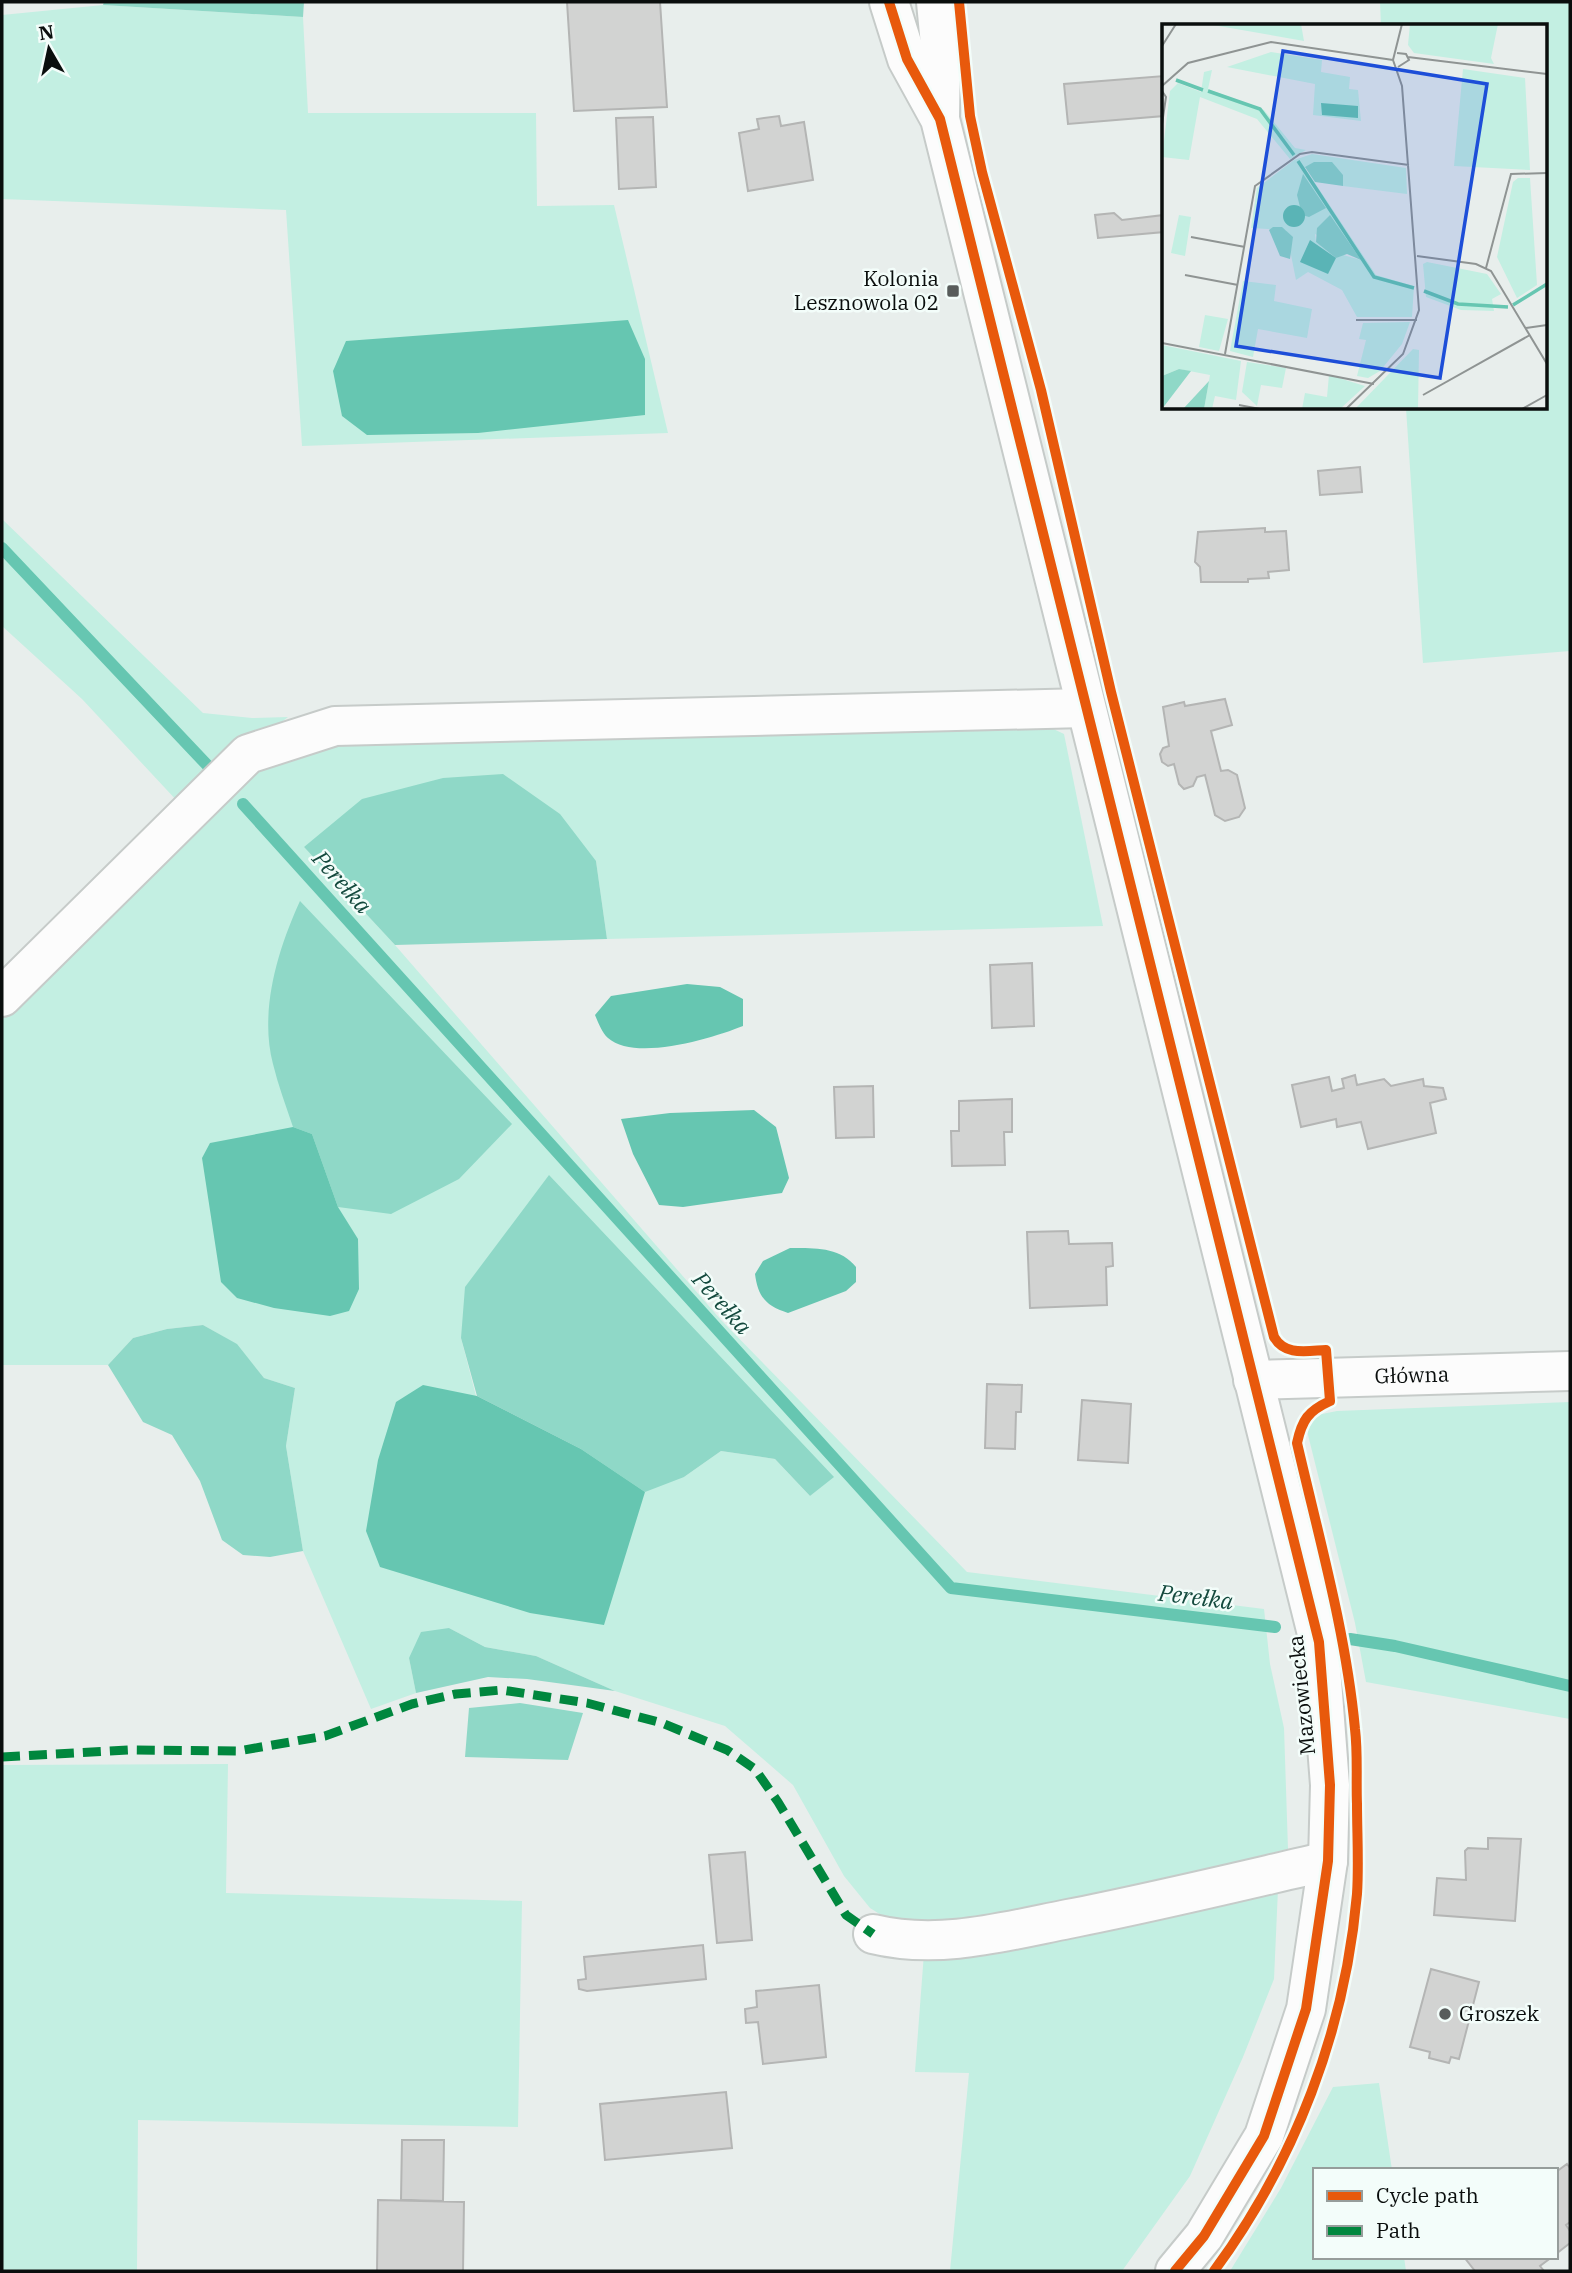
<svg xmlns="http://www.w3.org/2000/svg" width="1572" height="2273" viewBox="0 0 1572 2273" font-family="'IBM Plex Serif',serif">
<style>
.green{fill:#c3efe2;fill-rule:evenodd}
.forest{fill:#8fd8c7}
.water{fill:#66c6b1}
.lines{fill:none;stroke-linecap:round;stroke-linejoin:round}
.stream{stroke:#66c6b1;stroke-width:12}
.building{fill:#d2d3d2;stroke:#b4b5b4;stroke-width:2}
.minor-casing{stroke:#c6cbc9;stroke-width:42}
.minor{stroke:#fcfcfc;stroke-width:38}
.quiet{stroke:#00873e;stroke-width:9;stroke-dasharray:18 9;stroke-linecap:butt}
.cycleway-casing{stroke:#f3fdfa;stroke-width:15}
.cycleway{stroke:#e8590c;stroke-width:10}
.poi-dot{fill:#585c5b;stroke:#f3fdfa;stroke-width:2.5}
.labels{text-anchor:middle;stroke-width:5;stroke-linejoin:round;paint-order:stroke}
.poi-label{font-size:21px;fill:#0a0e0d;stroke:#f3fdfa;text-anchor:end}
.street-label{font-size:21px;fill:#0a0e0d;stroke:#f3fdfa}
.water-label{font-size:23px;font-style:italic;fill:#144a3e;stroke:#f3fdfa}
.inset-river{fill:none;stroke:#66c6b1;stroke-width:3.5}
.inset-road{fill:none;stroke:#8f9493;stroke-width:2}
.view{fill:#1d4ed8;fill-opacity:0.15;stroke:#1d4ed8;stroke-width:3.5}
.inset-edge{fill:none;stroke:#0a0e0d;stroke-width:3.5}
</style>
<rect width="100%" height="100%" fill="#e8eeec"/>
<!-- green -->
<path class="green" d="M1380 2H1570V651L1423 663 1406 408H1546V26H1381Z
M103 5 303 17 308 113H536L537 206 614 205 668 433 302 446 286 210 2 199V15Z
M2 519 203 713 252 718 288 717 179 803 82 699 2 626Z
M1045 725 1064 734 1103 926 607 939 596 861 304 847 395 945 721 1320 967 1572 1264 1609 1270 1664 1284 1728 1288 1849 967 1928 894 1923 870 1908 844 1876 793 1785 725 1726 615 1691 536 1656 485 1647 449 1628 409 1658 416 1693 371 1709 303 1551 286 1446 295 1388 264 1378 236 1344 203 1325 167 1329 133 1338 108 1365H2V1013L241 777 337 737ZM461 1338 833 1477 810 1496 775 1459 721 1451 684 1477 581 1449 476 1396Z
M1570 1402V1719L1366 1682 1355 1623 1307 1431 1317 1415 1337 1411Z
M228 1764 226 1893 522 1901 518 2127 138 2120 137 2271H2V1765Z
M1278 1889 1274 1979 1243 2057 1190 2176 1122 2271H950L969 2073 915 2072 924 1953Z
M1379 2083 1392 2170H1315V2257H1404L1406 2271H1230L1281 2188 1333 2087Z"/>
<!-- forest -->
<path class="forest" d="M104 2H304L303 17 103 5Z
M503 774 560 814 596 861 607 939 395 945 304 847 362 799 443 778Z
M300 901 512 1124 459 1179 391 1214 338 1207 312 1134 293 1127C286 1106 278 1085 273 1064 259 1011 278 949 300 901Z
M549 1175 834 1477 810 1496 775 1459 721 1451 684 1477 645 1492 581 1449 477 1396 461 1338 465 1287Z
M203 1325 237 1344 264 1378 295 1388 286 1446 303 1551 270 1557 243 1555 222 1540 200 1481 172 1435 143 1422 108 1365 133 1338 167 1329Z
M449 1628 485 1647 536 1656 615 1691 527 1679 488 1677 416 1693 409 1658 421 1632Z
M520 1703 583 1713 568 1760 465 1757 469 1708Z"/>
<!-- water -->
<path class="water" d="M628 320 645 359V415L478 433 367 435 342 416 333 371 346 341Z
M687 984 720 987 743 999V1026C713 1038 635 1062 608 1038 602 1033 598 1022 595 1015L611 996Z
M754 1110 776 1127 789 1178 782 1193 683 1207 659 1205 633 1154 621 1119 670 1113Z
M293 1127 312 1134 338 1207 358 1239 359 1289 349 1311 330 1316 274 1308 237 1298 221 1282 202 1158 210 1143Z
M790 1248C815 1248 840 1247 856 1267V1282L846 1291 788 1313C766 1306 758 1297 755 1274L763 1261Z
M423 1385 477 1396 581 1449 645 1492 604 1625 530 1613 380 1567 366 1531 378 1460 396 1402Z"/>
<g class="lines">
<!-- stream -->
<path class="stream" d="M2 548 209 767
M243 804 951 1588 1275 1627
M1350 1639 1395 1646 1570 1686"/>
</g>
<!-- building -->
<path class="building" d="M567 2H660L667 107 574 111Z
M1164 76V116L1068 124 1064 84Z
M779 116 781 126 804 122 813 180 748 191 739 133 759 129 757 119Z
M653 117 656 187 619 189 616 118Z
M1114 213 1122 220 1164 215V232L1098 238 1095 215Z
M1360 467 1362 492 1320 495 1318 471Z
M1265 528V532L1286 531 1289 570 1268 572 1269 578 1248 579V582H1201L1200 567 1195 562 1198 532Z
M1225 699 1232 725 1211 731 1221 771 1228 770 1237 775 1245 808 1239 817 1225 821 1215 815 1205 775 1197 777 1193 786 1184 789 1179 784 1174 764 1168 766 1162 762 1160 754 1163 748 1169 746 1163 707 1184 702 1185 706Z
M1032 963 1034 1026 992 1028 990 965Z
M1355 1075 1357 1085 1384 1079 1391 1086 1423 1079 1424 1086 1443 1088 1446 1099 1430 1103 1436 1133 1368 1149 1361 1122 1337 1127 1336 1119 1301 1127 1292 1085 1329 1077 1332 1091 1344 1088 1342 1079Z
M873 1086 874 1137 836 1138 834 1087Z
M1012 1099V1132H1004L1005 1165 952 1166 951 1131H959V1101Z
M1068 1231 1069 1244 1112 1243 1113 1266 1106 1267 1107 1305 1030 1308 1027 1232Z
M987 1384 1022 1385 1021 1412H1016L1015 1449 985 1448Z
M1082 1400 1131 1404 1128 1463 1078 1460Z
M1488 1838 1521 1839 1515 1921 1434 1915 1437 1878 1466 1880 1465 1851 1468 1848 1488 1849Z
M745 1852 752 1940 717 1943 709 1855Z
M703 1945 706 1979 587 1991 579 1989 578 1980 586 1979 584 1957Z
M1431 1969 1479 1982 1459 2059 1451 2057 1449 2063 1429 2058 1430 2052 1410 2047Z
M819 1985 826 2057 763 2064 758 2022 746 2023 745 2009 757 2007 756 1991Z
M726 2092 732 2148 605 2160 600 2104Z
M402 2140H444L443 2201 401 2200Z
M1567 2164 1570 2168V2222L1566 2225 1570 2231V2243L1556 2254V2172Z
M378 2200 464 2202 463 2271H377Z
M1464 2257H1552L1540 2266 1544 2271H1475Z"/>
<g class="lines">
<!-- minor casing -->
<g class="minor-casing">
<g id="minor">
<path d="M889 2 907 59 940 119 1319 1642 1330 1785 1328 1861 1306 2009 1264 2136 1204 2236 1175 2271"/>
<path d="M936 2 941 55 940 117"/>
<path d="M2 997 248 754 335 726 1085 708"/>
<path id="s1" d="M1253 1380 1570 1371"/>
<path d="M873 1934C938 1950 1003 1932 1068 1919 1155 1902 1241 1881 1328 1861"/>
</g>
</g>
<!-- minor -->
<use href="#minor" class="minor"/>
<!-- quiet -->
<path class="quiet" d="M2 1757 128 1750 238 1751 325 1736 412 1704 456 1694 502 1690 587 1703 662 1723 727 1750 755 1769 778 1802 846 1915 873 1934"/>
<!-- cycleway casing -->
<g class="cycleway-casing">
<path id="cycleway" d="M889 2 907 59 940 119 1319 1642 1330 1785 1328 1861 1306 2009 1264 2136 1204 2236 1175 2271
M959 2 970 116 982 172 1041 390 1111 692 1274 1337C1285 1356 1306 1351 1326 1350L1330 1401C1308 1411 1302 1420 1297 1443 1319 1538 1346 1633 1355 1729 1358 1754 1356 1779 1357 1804 1357 1833 1359 1864 1357 1894 1345 2031 1295 2161 1214 2271"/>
</g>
<!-- cycleway -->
<use href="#cycleway" class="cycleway"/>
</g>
<!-- markers -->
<g class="poi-dot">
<rect x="946" y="284" width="14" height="14" rx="3.5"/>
<circle cx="1445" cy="2014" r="7"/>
</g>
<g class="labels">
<!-- poi labels -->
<g class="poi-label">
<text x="939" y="286">Kolonia<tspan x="939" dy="24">Lesznowola 02</tspan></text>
<text x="1459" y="2021" text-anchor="start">Groszek</text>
</g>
<!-- street labels -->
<g class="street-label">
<text dy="7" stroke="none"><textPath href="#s1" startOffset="159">Główna</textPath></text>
<text transform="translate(1302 1695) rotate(-96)" y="7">Mazowiecka</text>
</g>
<!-- water labels -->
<g class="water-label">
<text transform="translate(342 882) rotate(48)" y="8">Perełka</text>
<text transform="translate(722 1303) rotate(48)" y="8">Perełka</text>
<text transform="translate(1196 1597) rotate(7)" y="8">Perełka</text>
</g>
</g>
<!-- overview -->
<g transform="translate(1162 24)">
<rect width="385" height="385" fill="#e8eeec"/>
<path d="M139 0 142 17 51 1V0ZM248 0H336L329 34 332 40 252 29 246 21ZM109 28 160 36 159 48 188 53 187 65 196 66 199 97 151 91 153 60 65 43ZM301 45 363 54 368 146 292 142ZM50 46 46 65 102 86 133 124 144 126 128 135 95 95 38 73 27 136 0 133 8 67 16 59 39 68 42 48ZM150 130 244 144 245 170 181 162V151L143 144 214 251 252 262 250 293H195L180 266 146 248 134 256 124 206 89 204 95 164 132 136ZM153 210 199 236 167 227 154 218ZM356 154H368L375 261 355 274 335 233 351 158ZM17 191 29 193 23 232 9 229ZM265 238 325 250 339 270 330 275 332 287 299 286 264 273 261 240ZM81 257 114 261 112 277 150 285 145 314 96 305 91 333 68 327ZM43 291 66 295 57 327 37 323ZM248 298 240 320 218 347 206 354 195 352 204 316 197 315 201 299ZM0 321 79 337 74 376 53 372 50 385H42L48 351 17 345 0 352ZM251 325 257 326 256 385H193ZM85 338 124 344 120 364 99 361 95 382 80 368ZM167 351 203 362 178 385H140L143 369 165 373Z" fill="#c3efe2" fill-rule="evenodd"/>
<path d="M152 138H170L181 151V162L153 158 143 143ZM141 150 164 184 147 193 140 191 135 171ZM168 191 199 236 185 230 174 234 154 218 155 204ZM111 203H120L131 213 128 235 118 232 107 206ZM17 345 29 347 0 385V352ZM47 357 42 385H21Z" fill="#8fd8c7"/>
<path d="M159 79 196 82V94L160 91ZM121 192a11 11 0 1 1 22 0a11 11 0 1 1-22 0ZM148 216 174 234 166 250 138 238Z" fill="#66c6b1"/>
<path class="inset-river" d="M14 56 41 66M46 67 98 85 132 131M136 137 212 253 252 264M262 267 296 280 346 283M351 281 385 260"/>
<path class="inset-road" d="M0 22 14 0M235 29 244 30 247 36 236 43M246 33 385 50M0 62 26 39 109 18 231 36M0 67 4 73 0 100M29 213 83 223M255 232 314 240 329 247 385 340M324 244 349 150 385 149M23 251 76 261M194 296H255M364 304 385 301M0 319 212 360M63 330 93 162 138 130 150 128 247 141M261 371 368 311M77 381 98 385M184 385 241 330 257 286 240 62 231 36 240 0M360 385 385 371"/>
<path class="view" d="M121 27 325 60 278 354 74 322Z"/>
<rect width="385" height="385" class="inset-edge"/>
</g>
<!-- border -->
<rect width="1572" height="2273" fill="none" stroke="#0a0e0d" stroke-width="7"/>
<!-- legend -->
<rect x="1313" y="2168" width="245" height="91" fill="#f3fdfa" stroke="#969d9b" stroke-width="2"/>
<rect x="1327" y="2191" width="35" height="10" fill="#e8590c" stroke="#969d9b" stroke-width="2"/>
<text x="1376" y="2203" font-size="21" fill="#0a0e0d">Cycle path</text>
<rect x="1327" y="2226" width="35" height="10" fill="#00873e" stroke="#969d9b" stroke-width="2"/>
<text x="1376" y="2238" font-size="21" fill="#0a0e0d">Path</text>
<!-- north arrow -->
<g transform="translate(49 49) rotate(351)" stroke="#f3fdfa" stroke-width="5" paint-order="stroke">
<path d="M0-5L12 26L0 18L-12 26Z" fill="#0a0e0d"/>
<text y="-10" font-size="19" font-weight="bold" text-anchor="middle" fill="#0a0e0d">N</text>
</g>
</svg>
